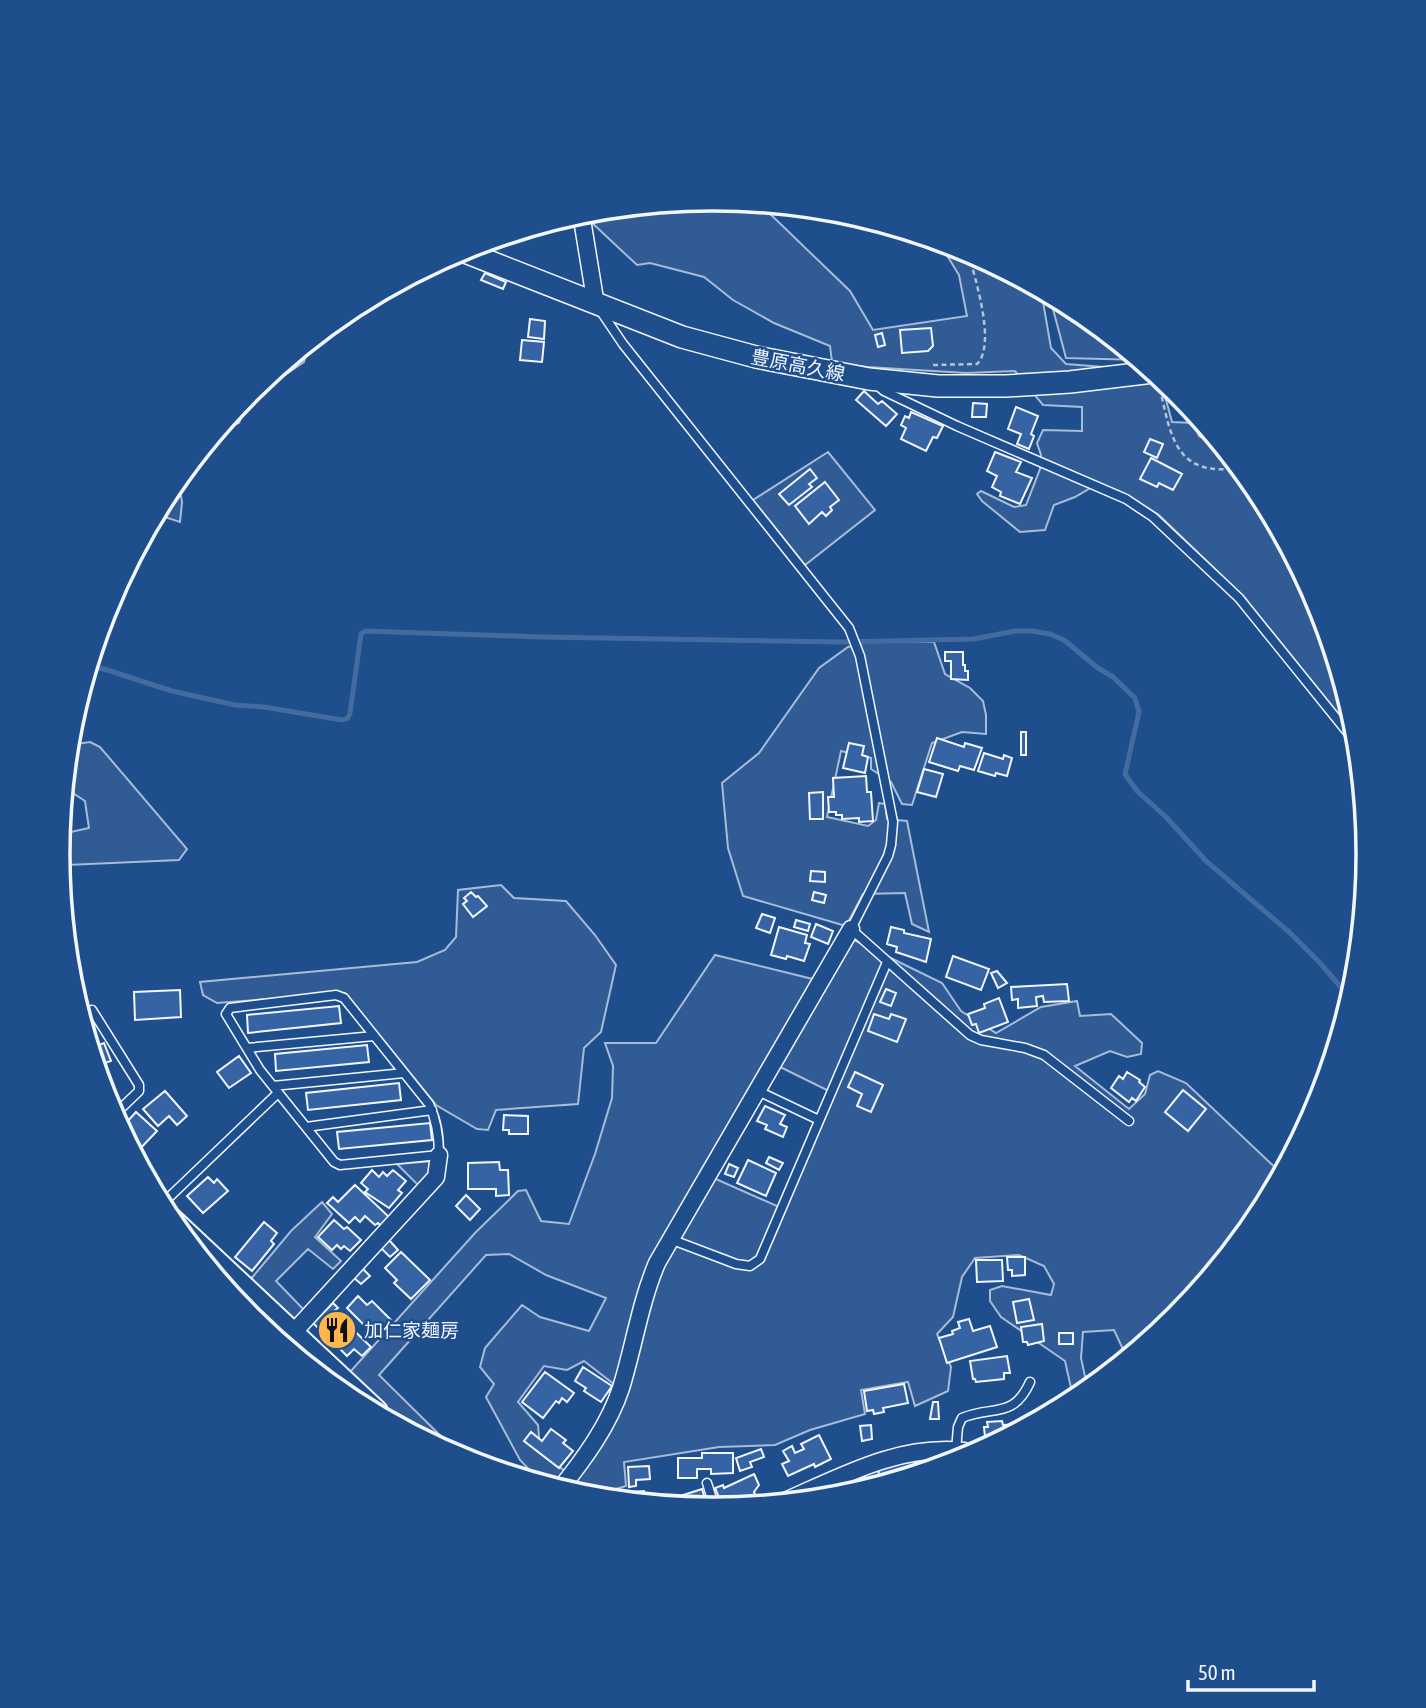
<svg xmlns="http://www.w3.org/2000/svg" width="1426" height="1708" viewBox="0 0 1426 1708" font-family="'Asap Condensed','Noto Sans JP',sans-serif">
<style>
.built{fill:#305b95;stroke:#a8bbd7;stroke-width:2;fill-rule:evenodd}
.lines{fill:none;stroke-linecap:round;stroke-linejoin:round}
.stream{stroke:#446ba0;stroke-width:5}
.building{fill:#3563a3;stroke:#f2f6ff;stroke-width:2}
.lane-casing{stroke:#f2f6ff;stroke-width:11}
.street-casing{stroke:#f2f6ff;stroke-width:19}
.secondary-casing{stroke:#f2f6ff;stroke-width:24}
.primary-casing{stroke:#f2f6ff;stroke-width:28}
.path{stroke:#b3c4dc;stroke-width:2.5;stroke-dasharray:5 3.5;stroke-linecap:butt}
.lane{stroke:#1f4e8c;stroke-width:8}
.street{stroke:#1f4e8c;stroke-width:16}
.secondary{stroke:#1f4e8c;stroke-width:21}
.primary{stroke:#1f4e8c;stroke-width:24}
.labels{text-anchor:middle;stroke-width:5;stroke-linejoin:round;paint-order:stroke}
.street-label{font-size:19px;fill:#f2f6ff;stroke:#1f4e8c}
.poi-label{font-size:19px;fill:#f2f6ff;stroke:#1f4e8c;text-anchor:start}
.rim{fill:none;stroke:#f2f6ff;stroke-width:3.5}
</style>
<rect width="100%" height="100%" fill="#1f4e8c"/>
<!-- built -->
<path class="built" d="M713 199 771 204 766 210 850 291 873 330 967 316 959 275 940 244 942 242 964 249 1041 290 1051 348 1066 364 1143 370 1162 385 1172 422 1194 423 1199 436 1212 443H1219L1258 490 1319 604 1357 736 1282 649 1245 598 1159 515 1125 494 1099 483 1075 497 1054 505 1045 530 1020 532 982 501 977 494 981 491 1014 507 1026 505 1040 469 1041 455 1037 443 1043 430 1082 431V407L1043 405 1015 371 966 373 867 367 832 362 830 346 774 323 733 300 704 277 650 263 637 265 590 221 588 211Z
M1049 294 1077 309 1139 360 1066 358Z
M309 342 304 362 288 373 275 370Z
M254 387 239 423 229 427 222 424Z
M828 452 875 510 805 565 753 500Z
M178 478 182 502 180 522 155 514 168 490Z
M871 641 934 642 945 674 970 688 983 701 986 715V734L962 732 932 743 912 805 902 804 891 782 871 769V758L841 751 827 817 868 826 876 820 879 803 885 804 887 819 907 821 929 932 912 924 905 893 863 894 846 926 743 896 728 848 722 783 759 753 819 668 848 647Z
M90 742 100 747 187 849 179 860 67 865 61 847 66 833 89 828 85 801 70 791 65 783 69 745Z
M501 885 514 898 566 901 595 935 616 965 601 1032 584 1048 578 1104 496 1110 488 1130 477 1129 436 1105 345 993 217 1003 203 995 200 982 417 962 445 950 456 937 458 890Z
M854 940 942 983 961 1011 996 1033 1041 1007 1077 1001 1080 1016 1111 1014 1142 1043 1141 1054 1127 1057 1110 1051 1075 1066 1129 1109 1145 1094 1150 1075 1158 1071 1186 1083 1282 1174 1258 1218 1176 1318 1127 1358 1114 1330 1083 1332 1081 1358 1088 1390 1074 1401 1065 1361 1001 1317 990 1301V1290L1002 1286 1051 1295 1054 1284 1044 1266 1019 1255 975 1258 962 1277 953 1317 937 1334 951 1367 948 1391 915 1406 908 1382 861 1390 865 1414 810 1430 775 1445 719 1447 624 1462 626 1486 609 1491 610 1499 585 1497 543 1484 520 1460 486 1397 494 1384 480 1367 485 1348 522 1305 540 1317 589 1331 606 1298 546 1275 509 1254 486 1255 379 1375 465 1460 412 1433 350 1372 475 1233 518 1191 526 1190 541 1221 569 1224 595 1154 612 1098 613 1066 605 1043H656L715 955 825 982ZM768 1061 833 1093 779 1207 700 1172ZM584 1361 615 1385 602 1436 572 1478 540 1449 538 1425 518 1402 544 1366 567 1370Z
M434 1161 431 1176 419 1186 397 1164Z
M322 1202 332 1214 315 1237 341 1261 333 1269 308 1249 276 1281 306 1312 294 1322 250 1280 291 1231Z"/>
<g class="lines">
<!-- stream -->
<path class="stream" d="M88 667 104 669 172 691 235 705 264 707 342 720 348 718 350 713 361 634 365 631 542 637 841 642 974 639 1015 631H1032L1050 634 1064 640 1098 668 1113 677 1135 698 1139 712 1125 774 1137 791 1166 817 1206 861 1289 932 1321 964 1351 999"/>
</g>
<!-- building -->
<path class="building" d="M485 273 506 282 503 289 481 280Z
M530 319 545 321 544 339 528 337Z
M931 328 933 346 928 351 902 353 900 330Z
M882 333 885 345 878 347 875 335Z
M522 340 544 342 542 362 520 360Z
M864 391 878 404 882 401 897 414 886 426 856 400Z
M973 403 987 404 986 417H972Z
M1016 407 1038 416 1031 434 1034 436 1029 449 1017 444 1021 434 1008 429Z
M911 412 943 426 937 438 933 437 926 451 901 439 906 428 901 425 905 416 909 418Z
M1150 439 1163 444 1157 458 1144 452Z
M995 452 1021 462 1016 472 1032 478 1020 504 1000 496 1001 492 992 487 997 476 987 471Z
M1151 458 1182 474 1173 490 1159 483 1157 487 1140 479Z
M810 469 817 478 809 484 812 487 789 505 779 494Z
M825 482 839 500 830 507 832 510 826 516 822 512 809 524 795 506Z
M945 652H963V665H965V671H968V680L951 679V661H945Z
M1021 732H1026V755H1021Z
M937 738 964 747 965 743 982 748 974 770 960 766 958 771 929 762Z
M849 743 864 746 862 755 868 757 865 773 843 768Z
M984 753 1003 759 1004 755 1012 758 1007 776 996 773 995 776 978 771Z
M924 769 943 774 936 797 917 792Z
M866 776 867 792H871L873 821 859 822V818L842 819V815H836V812H829L828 797H834L833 778Z
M823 792V819H810L809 793Z
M811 871 825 872V882L810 881Z
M471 892 476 897 478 896 487 906 473 917 463 904 467 901 464 898Z
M814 892 826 895 824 903 812 900Z
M762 914 775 918 770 933 756 928Z
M796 920 810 924 808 931 794 927Z
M816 924 833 931 828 944 811 937Z
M779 927 807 935 805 943 810 944 804 961 787 956 786 959 771 955Z
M891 927 904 930V933L931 939 926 962 896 952 897 947 887 944Z
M953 956 989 969 981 990 946 977Z
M997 971 1007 983 998 988 991 973Z
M1067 984 1069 1001 1044 1002 1043 996 1036 997 1037 1006 1018 1008V999L1012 1000 1011 987Z
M886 989 896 993 891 1006 880 1002Z
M180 990 181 1017 135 1020 134 992Z
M999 998 1008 1022 979 1033 976 1024 972 1025 968 1014 985 1008 984 1004Z
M339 1006 341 1023 248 1033 247 1015Z
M874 1014 889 1019 891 1014 906 1019 897 1042 868 1031Z
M104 1043 111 1061 96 1066 91 1048Z
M367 1045 369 1062 276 1071 275 1054Z
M239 1056 251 1073 229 1088 217 1072Z
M855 1072 883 1085 871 1112 857 1106 862 1094 848 1087Z
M1127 1072 1140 1080 1139 1082 1145 1087 1136 1101 1132 1098 1129 1102 1111 1088 1119 1076 1123 1079Z
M399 1083 401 1100 308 1110 306 1093Z
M1183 1090 1206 1109 1188 1131 1165 1112Z
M165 1091 187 1116 177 1125 169 1116 158 1126 143 1109Z
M765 1106 785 1115 780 1124 787 1127 783 1137 765 1129 767 1125 757 1121Z
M136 1112 157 1131 134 1155 117 1123 121 1118 126 1123Z
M504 1115 528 1116V1134H509V1130H503Z
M430 1123 432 1140 339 1149 337 1132Z
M769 1157 783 1163 779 1170 766 1163Z
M748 1160 776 1173 766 1196 737 1183Z
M499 1162 500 1170H508L509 1195 496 1196V1189H468V1163Z
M729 1164 738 1168 734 1177 725 1174Z
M372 1170 379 1177 383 1172 387 1176 393 1170 406 1181 398 1190 402 1193 389 1208 365 1192 368 1189 361 1183Z
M208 1177 214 1183 217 1179 228 1191 203 1213 187 1196Z
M355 1185 389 1217 381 1226 378 1223 375 1225 365 1216 360 1222 355 1217 349 1223 327 1203 333 1197 338 1202Z
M466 1195 480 1209 470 1220 456 1206Z
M334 1220 344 1229 347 1227 361 1240 350 1251 344 1246 341 1249 337 1245 332 1250 318 1237Z
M264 1222 277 1233 271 1241 274 1244 252 1271 235 1257Z
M389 1240 398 1250 390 1257 381 1248Z
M401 1252 430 1280 411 1299 394 1283 397 1280 385 1268Z
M1007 1257H1025V1275L1012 1276V1270H1008Z
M976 1260H1002L1003 1281 977 1282Z
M363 1269 370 1276 361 1284 354 1278Z
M358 1296 367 1305 372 1301 391 1320 375 1336 347 1308Z
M1029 1299 1034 1320 1017 1323 1013 1302Z
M333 1303 338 1308 334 1311 371 1347 362 1356 354 1349 347 1356 340 1349 343 1347 332 1337 330 1340 313 1323Z
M969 1319 973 1331 990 1326 997 1347 947 1363 939 1338 953 1334 952 1331 960 1328 958 1322Z
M1042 1324 1044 1341 1028 1345 1027 1342H1023L1021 1327Z
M1059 1333H1073V1344H1059Z
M1007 1356 1010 1373H1004V1379L976 1382 975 1379H973L970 1361Z
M583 1367 612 1386 601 1402 584 1391 586 1388 575 1381Z
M545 1372 574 1393 567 1402 562 1398 559 1403 556 1401 543 1418 522 1402Z
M904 1384 908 1403 883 1408 884 1412 874 1414 873 1410 867 1411 864 1391Z
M933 1402H938L939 1419H930Z
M1002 1421 1003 1425 1023 1424 1024 1427 986 1446 984 1427H988L987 1422Z
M871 1425 872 1439 862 1441 860 1426Z
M551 1429 566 1440 563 1443 573 1451 559 1468 524 1441 531 1432 542 1441Z
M819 1435 831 1459 815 1467 814 1464 788 1476 782 1464 789 1461 783 1451 792 1446 795 1453 804 1449 801 1444Z
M761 1449 764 1457 750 1462 752 1467 740 1471 736 1458Z
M702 1453H733V1473L711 1474V1469H697V1478H678V1458H702Z
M915 1460 917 1474 881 1484 878 1470Z
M649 1466 650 1479 636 1480V1486L629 1487 628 1467Z
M754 1474 759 1485 754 1492 756 1496 739 1504 736 1498 722 1505 715 1488 723 1485 724 1488Z
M864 1476 869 1488 838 1497 836 1490 850 1485 849 1481Z
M702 1489 708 1509 677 1506 674 1498Z
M644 1491 645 1503 608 1499V1494Z"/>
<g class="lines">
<!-- lane casing -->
<g class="lane-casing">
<path id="lane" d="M600 310 623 344 849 628 860 656 893 822 891 845 888 856 851 929 970 1035 981 1040 1025 1048 1044 1055 1129 1121
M877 385 884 391 957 426 1126 499 1153 517 1239 598 1357 744
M336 995 344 998 429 1104C437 1121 439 1136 439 1155L340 1165 334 1162 260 1070 226 1014 230 1008Z
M92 1010 139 1085V1091L113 1116
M247 1048 374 1036
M273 1086 404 1073
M758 1091 819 1120
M306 1127 432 1110
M161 1205 278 1093
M670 1239 736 1264 750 1266 760 1259 887 962
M928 1450 931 1469
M956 1450 958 1427 962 1418C992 1405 1013 1420 1030 1382
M707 1483 715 1509"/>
</g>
<!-- street casing -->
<g class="street-casing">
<path id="street" d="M581 213 596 305
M292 1334 436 1177 439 1155
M560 1489C584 1459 609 1425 621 1388 634 1346 640 1303 657 1263L851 929
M783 1502C842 1476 899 1444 964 1451"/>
</g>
<!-- secondary casing -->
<g class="secondary-casing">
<path id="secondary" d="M460 250 682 337 756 357 869 379 938 386H1006L1070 382 1153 372"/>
</g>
<!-- primary casing -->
<g class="primary-casing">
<path id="primary" d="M170 1220 375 1412"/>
</g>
<!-- path -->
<path class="path" d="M933 365 977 364C997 344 974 276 968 251
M1160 388C1171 440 1177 477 1240 468"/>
<!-- lane -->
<use href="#lane" class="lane"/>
<!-- street -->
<use href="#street" class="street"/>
<!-- secondary -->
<use href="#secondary" class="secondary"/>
<!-- primary -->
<use href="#primary" class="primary"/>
</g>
<!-- icons -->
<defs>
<g id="restaurant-disc" transform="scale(2.0125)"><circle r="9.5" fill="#ffb74d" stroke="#1f4e8c"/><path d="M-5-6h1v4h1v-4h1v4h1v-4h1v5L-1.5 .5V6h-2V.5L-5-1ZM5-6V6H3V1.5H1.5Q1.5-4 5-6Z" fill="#111"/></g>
</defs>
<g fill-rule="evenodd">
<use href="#restaurant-disc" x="337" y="1330"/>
</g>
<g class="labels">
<!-- street labels -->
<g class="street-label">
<text transform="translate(798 365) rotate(11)" y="7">豊原高久線</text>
</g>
<!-- poi labels -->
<g class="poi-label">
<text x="364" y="1337">加仁家麺房</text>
</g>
</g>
<!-- crop -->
<path d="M0 0H1426V1708H0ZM70 854a643 643 0 1 1 1286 0a643 643 0 1 1-1286 0Z" fill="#1f4e8c" fill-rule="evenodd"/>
<path class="rim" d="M70 854a643 643 0 1 1 1286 0a643 643 0 1 1-1286 0Z"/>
<!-- scale -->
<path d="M1188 1680v10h126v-10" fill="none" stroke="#f2f6ff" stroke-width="3.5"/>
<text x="1198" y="1680" font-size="21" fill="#f2f6ff" stroke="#1f4e8c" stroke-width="5" paint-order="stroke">50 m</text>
</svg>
